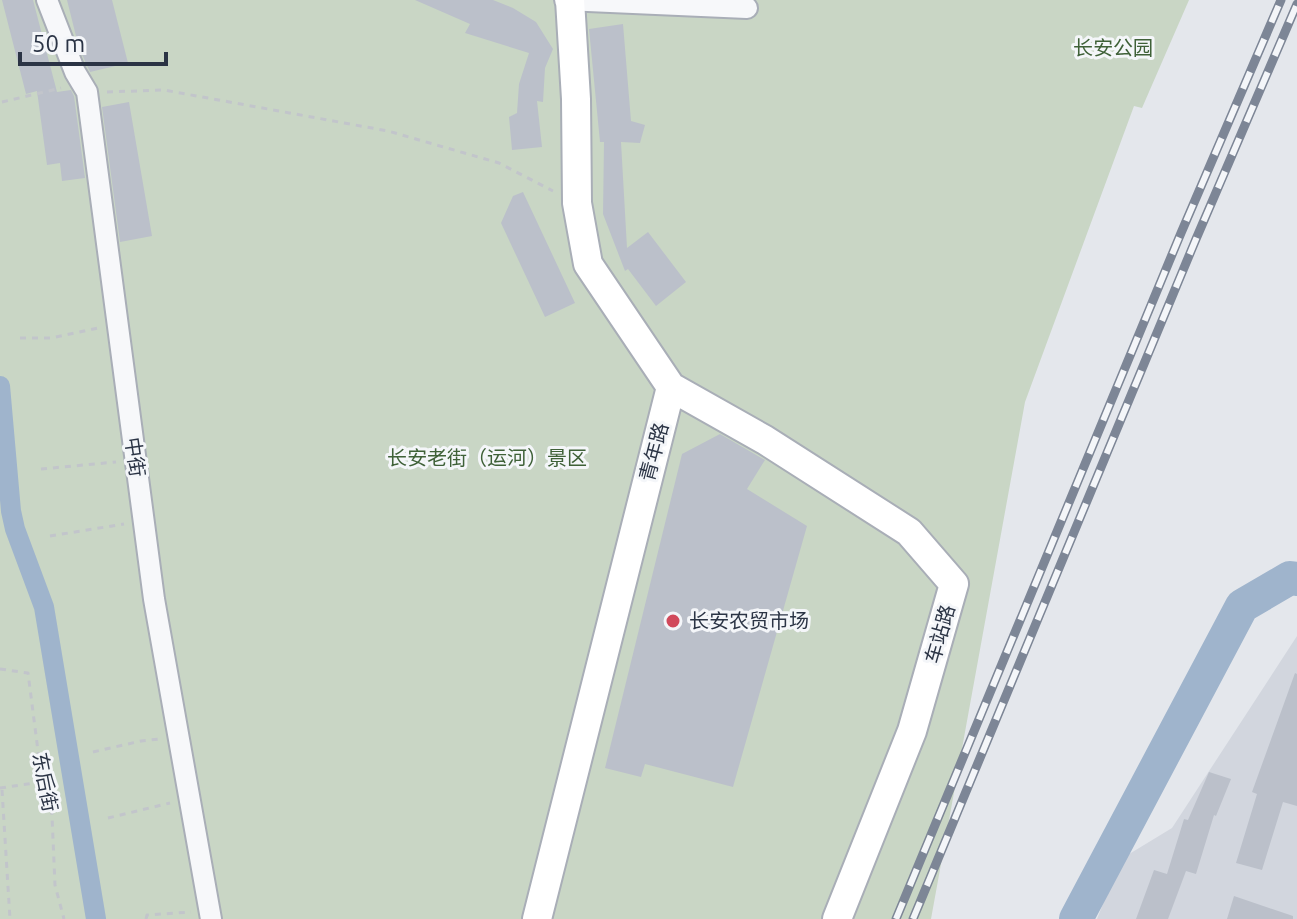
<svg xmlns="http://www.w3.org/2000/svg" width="1297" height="919" viewBox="0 0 1297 919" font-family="Ubuntu,'Noto Sans SC',sans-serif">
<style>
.built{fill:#d2d6de}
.green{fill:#c9d6c5}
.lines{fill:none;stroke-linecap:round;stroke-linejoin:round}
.canal{stroke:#9fb4cc;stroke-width:20}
.river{stroke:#9fb4cc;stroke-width:34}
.building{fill:#bbc0ca}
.street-casing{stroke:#a9aeb7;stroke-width:24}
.secondary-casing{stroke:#a9aeb7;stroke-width:32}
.path{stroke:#c2c5cb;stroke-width:3;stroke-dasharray:6 6;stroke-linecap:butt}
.street{stroke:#f7f8fa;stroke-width:20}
.secondary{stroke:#fff;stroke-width:28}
.rail-casing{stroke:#7d8696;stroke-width:9}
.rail{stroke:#f4f6f9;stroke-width:6;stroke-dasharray:18;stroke-linecap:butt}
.poi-dot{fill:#d1495b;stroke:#f4f6f9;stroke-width:3}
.labels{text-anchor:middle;stroke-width:6;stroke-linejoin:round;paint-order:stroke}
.park-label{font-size:20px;fill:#3f6138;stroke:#f4f6f9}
.street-label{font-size:20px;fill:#2b3445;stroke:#f4f6f9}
.poi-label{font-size:20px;fill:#2b3445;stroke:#f4f6f9;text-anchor:start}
</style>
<rect width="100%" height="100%" fill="#e4e7ec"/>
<!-- built -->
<path class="built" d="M1297 636V919H1097L1121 859 1172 828Z"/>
<!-- green -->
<path class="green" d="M0 0H1189L1142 108 1134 106 1025 402 931 919H0Z"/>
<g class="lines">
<!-- canal -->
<path class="canal" d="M0 386 11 511 15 529 44 607 96 919"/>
<!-- river -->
<path class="river" d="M1076 919 1242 606 1290 578 1297 579"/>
</g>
<!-- building -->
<path class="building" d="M2 0H33L57 92 71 90 74 96 85 178 62 181 60 163 47 165 37 91 26 94Z
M67 0H112L128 63 90 72 79 48Z
M415 0H493L513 8 536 22 553 49 545 68 543 102 537 101 542 147 512 150 509 117 517 113 519 84 529 53 465 33 470 24Z
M623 24 631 121 645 125 640 143 621 142 627 248 648 232 686 282 656 306 628 269 625 271 603 214 604 142H600L589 29Z
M129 102 152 236 120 242 102 107Z
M523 192 575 303 545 317 501 223 513 196Z
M720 434 765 460 747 489 807 526 733 787 645 764 641 777 605 768 682 454Z
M1295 673 1297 674V806L1283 802 1262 870 1236 863 1257 794 1252 792Z
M1209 772 1231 779 1216 816 1214 815 1196 874 1186 871 1168 919H1136L1154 870 1167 874 1184 819 1188 820Z
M1234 896 1293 916V919H1227Z"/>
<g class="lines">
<!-- street casing -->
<g class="street-casing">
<path id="street" d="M47 0 75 72 87 92 154 599 211 919
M565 0 747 8"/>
</g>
<!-- secondary casing -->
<g class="secondary-casing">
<path id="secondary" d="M570 0 576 99 577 203 588 264 671 387 765 440 909 532 954 584 912 731 837 919
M537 919 671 387"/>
</g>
<!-- path -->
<path class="path" d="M107 92 164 90 388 131 499 163 553 191
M2 102 61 88
M20 338H51L98 328
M41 469 116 462
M50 536 124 524
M0 669 28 673 42 782 51 793 55 885 64 919
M93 752 141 741 159 739
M0 788 42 782
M2 790 10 919
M108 818 170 803
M146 919 147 915 191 912"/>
<!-- street -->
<use href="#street" class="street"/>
<!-- secondary -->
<use href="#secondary" class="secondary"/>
<!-- rail casing -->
<g class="rail-casing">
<path id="rail" d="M896 919 1181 233 1281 0
M913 919 1196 239 1297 4"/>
</g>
<!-- rail -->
<use href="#rail" class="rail"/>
</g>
<!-- markers -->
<circle class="poi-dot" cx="673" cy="621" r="8"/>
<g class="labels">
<!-- park labels -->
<g class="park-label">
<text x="1113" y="55">长安公园</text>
<text x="487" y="465">长安老街（运河）景区</text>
</g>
<!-- street labels -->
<g class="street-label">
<text transform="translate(654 452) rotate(-75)" y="7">青年路</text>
<text transform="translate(135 457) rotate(82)" y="7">中街</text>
<text transform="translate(940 634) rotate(-74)" y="7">车站路</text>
<text transform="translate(45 782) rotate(79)" y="7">东后街</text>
</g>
<!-- poi labels -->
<g class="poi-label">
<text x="689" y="628">长安农贸市场</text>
</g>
</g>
<!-- scale -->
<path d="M20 52v12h146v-12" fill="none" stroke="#2b3445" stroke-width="4"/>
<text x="32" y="52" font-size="24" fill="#2b3445" stroke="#f4f6f9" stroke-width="6" paint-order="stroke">50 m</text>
</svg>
